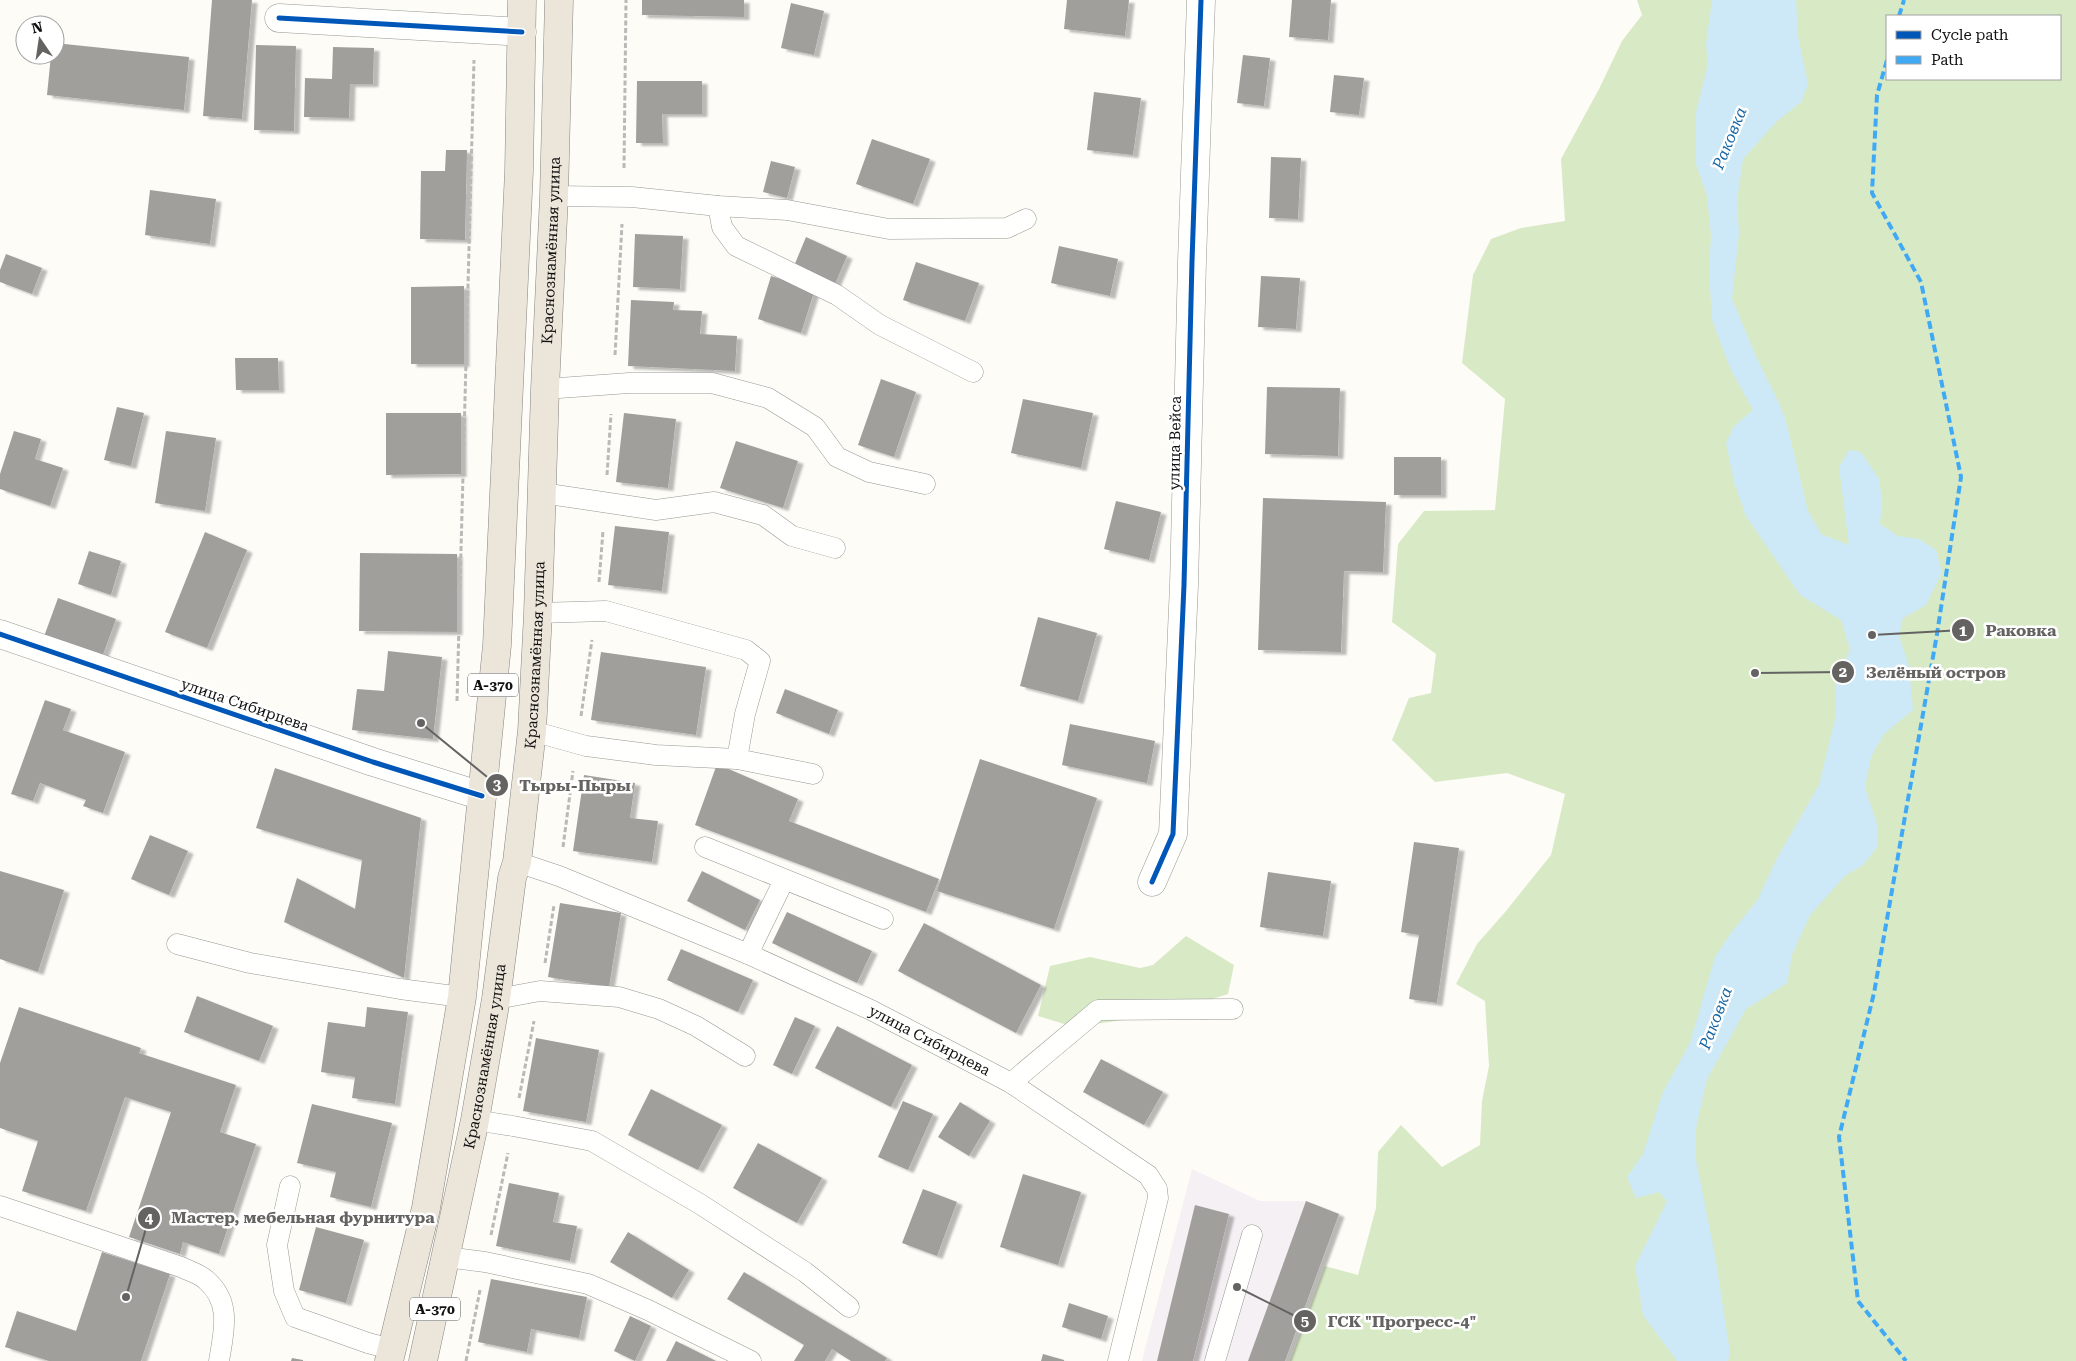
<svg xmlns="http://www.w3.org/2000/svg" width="2076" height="1361" viewBox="0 0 2076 1361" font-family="'Roboto Serif',serif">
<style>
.industrial{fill:#f5f0f3}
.forest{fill:#d8eac5;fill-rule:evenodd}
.water{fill:#cde8f7}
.building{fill:#a19f9c;filter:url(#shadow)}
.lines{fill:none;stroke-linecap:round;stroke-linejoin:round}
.service-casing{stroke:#979795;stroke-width:21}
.minor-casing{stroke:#979795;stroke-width:29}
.trunk-casing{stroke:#858482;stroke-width:29}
.path{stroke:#b9b9b8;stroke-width:3;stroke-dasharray:5 2.5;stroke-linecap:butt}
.service{stroke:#fffffe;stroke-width:20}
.minor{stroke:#fffffe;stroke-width:28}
.trunk{stroke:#ece5da;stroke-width:28}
.quiet{stroke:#3fa9f5;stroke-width:4;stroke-dasharray:8 4;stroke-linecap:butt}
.cycleway-casing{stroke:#fff;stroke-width:8}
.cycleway{stroke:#0057b8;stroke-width:5}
.labels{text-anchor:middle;stroke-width:5;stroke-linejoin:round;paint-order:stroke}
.shield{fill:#fff;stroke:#585858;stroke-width:1}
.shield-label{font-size:14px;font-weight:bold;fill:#111}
.street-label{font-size:15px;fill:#111;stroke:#fff}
.water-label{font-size:16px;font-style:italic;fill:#1768a6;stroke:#fff}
.leader{fill:none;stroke:#646362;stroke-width:2}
.callout-dot{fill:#646362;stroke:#fff;stroke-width:2}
.mark-label{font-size:15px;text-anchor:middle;font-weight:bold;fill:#fff}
.callout-label{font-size:16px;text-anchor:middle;font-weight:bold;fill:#646362;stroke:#fff;stroke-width:5;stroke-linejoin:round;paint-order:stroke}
</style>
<defs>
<filter id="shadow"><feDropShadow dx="5.5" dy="3" stdDeviation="1" flood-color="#0004"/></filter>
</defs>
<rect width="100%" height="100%" fill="#fdfcf7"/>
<!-- industrial -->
<path class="industrial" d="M1192 1169 1260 1201H1306L1339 1214 1285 1361H1142Z"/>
<!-- forest -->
<path class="forest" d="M1637 0H2076V1361H1290L1325 1266 1358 1275 1376 1208 1378 1152 1401 1125 1442 1167 1480 1145 1482 1101 1489 1066 1485 1001 1456 984 1477 944 1506 911 1551 855 1565 794 1507 773 1435 782 1392 740 1409 698 1431 693 1436 654 1392 622 1398 544 1424 511 1495 510 1505 399 1462 363 1473 275 1491 239 1521 228 1565 221 1561 159 1599 89 1622 41 1642 15ZM1887 16H2060V79H1887Z
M1186 936 1234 965 1228 994 1165 1014 1074 1027 1038 1016 1050 966 1090 957 1140 968 1153 965Z"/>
<!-- water -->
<path class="water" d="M1712 0H1796L1798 36 1808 84 1801 102 1777 121 1743 159 1737 200 1739 233 1732 299 1755 354 1779 403 1786 421 1808 511 1821 534 1849 545 1839 467 1849 450 1861 452 1879 479 1882 500 1880 524 1898 536 1919 539 1936 550 1942 572 1926 605 1903 618 1899 636 1909 666 1913 710 1884 734 1871 757 1865 787 1877 824 1878 846 1863 865 1845 876 1810 915 1792 955 1787 983 1746 1009 1707 1079 1696 1128V1160L1715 1255 1730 1353 1728 1361H1677L1643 1315 1635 1266 1667 1201 1659 1192 1636 1198 1627 1177 1643 1154 1663 1092 1690 1043 1715 957 1731 933 1758 899 1776 860 1819 785 1836 715V684L1850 649 1841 620 1800 595 1746 516 1734 482 1726 443 1734 426 1753 410 1730 368 1712 320 1709 272 1711 236 1707 196 1696 164V112L1708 64 1706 44Z"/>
<!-- building -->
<path class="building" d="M212 0H252L242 119 203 116Z
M642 0H744V17L642 15Z
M1067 0H1129L1125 36 1064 29Z
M1292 0H1331L1328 40 1289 37Z
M791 3 824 11 814 55 781 48Z
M55 43 189 57 184 110 47 95 51 55H55Z
M256 45 296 46 294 131 254 130Z
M333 47 374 48 373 84H350L349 118 304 117 305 78 332 79Z
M1243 55 1270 58 1264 106 1237 103Z
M1334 75 1364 78 1359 115 1330 112Z
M637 81H702V114H662L663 143H636Z
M1094 92 1141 98 1133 155 1087 150Z
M872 139 930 159 913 204 856 184Z
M446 150H467L465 240 420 239 421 171H445Z
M1271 157 1301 158 1298 219 1269 218Z
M771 161 795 167 787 198 763 192Z
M150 190 216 199 210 244 145 235Z
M635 234 683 236 680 289 633 287Z
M806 237 847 256 835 284 794 266Z
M1059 246 1118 259 1110 296 1051 283Z
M6 254 42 268 32 294 0 282V270Z
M916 262 979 283 965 321 903 300Z
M771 276 815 289 801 333 758 319Z
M1261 276 1300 278 1296 329 1258 327Z
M464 286V364H411V287Z
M631 300 674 302 673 310 702 311 700 334 737 336 735 371 628 366Z
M235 358H278L279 390H236Z
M881 379 916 392 894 457 858 445Z
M1267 387 1340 388 1338 456 1265 454Z
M1023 399 1093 413 1081 468 1011 453Z
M117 407 144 413 131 466 104 460Z
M386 413H461V474L386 475Z
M624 413 676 419 668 488 616 482Z
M14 431 41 439 35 459 63 468 50 506 0 489V474Z
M166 431 216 438 205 511 155 503Z
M736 441 798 461 783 508 720 488Z
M1394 457H1441V495H1394Z
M1263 498 1386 502 1383 572 1344 571 1341 652 1258 650Z
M1116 501 1161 512 1149 560 1104 549Z
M615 526 669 532 662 591 608 585Z
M205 532 247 550 207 648 165 632Z
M89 551 121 561 111 595 78 584Z
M360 553 457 554V632L359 631Z
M58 598 116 619 100 663 42 642Z
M1038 617 1097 633 1078 701 1020 686Z
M388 651 442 657 433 739 352 730 357 689 384 691Z
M601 652 706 667 696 735 591 720Z
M785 689 838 710 829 734 776 713Z
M45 700 71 709 63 730 125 752 103 813 83 806 86 800 40 783 33 801 11 794Z
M1070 724 1155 741 1147 783 1062 765Z
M980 759 1097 798 1054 929 937 891Z
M717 764 798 799 789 821 939 879 926 912 695 825Z
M275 768 421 818 404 978 284 922 297 878 355 909 362 860 256 828Z
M584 775 635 783 630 818 658 821 652 862 573 851Z
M150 835 188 851 169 895 131 879Z
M1414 842 1459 848 1437 1003 1409 999 1419 935 1401 932Z
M0 871 64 890 38 972 0 959Z
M702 871 760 900 745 930 687 901Z
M1268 872 1331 881 1323 936 1260 927Z
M560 903 621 913 609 987 548 977Z
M787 912 872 951 857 983 772 943Z
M924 923 1041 985 1016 1033 898 971Z
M681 949 753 980 738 1012 667 980Z
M197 996 273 1026 259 1061 184 1032Z
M19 1007 141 1048 139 1053 236 1085 220 1132 256 1144 219 1254 183 1242 180 1254 129 1237 171 1112 125 1097 86 1211 22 1191 38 1141 0 1128V1063Z
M367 1007 408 1012 395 1104 352 1098 355 1077 321 1072 328 1022 365 1027Z
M795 1017 815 1026 792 1074 773 1065Z
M837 1026 912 1065 891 1107 815 1068Z
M536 1038 599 1050 586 1122 523 1111Z
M1101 1059 1163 1092 1144 1125 1083 1092Z
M651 1089 722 1125 698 1170 628 1135Z
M903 1101 933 1114 908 1170 878 1157Z
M960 1102 990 1121 969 1156 938 1137Z
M312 1104 392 1123 371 1207 330 1197 336 1172 297 1163Z
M758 1143 822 1178 797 1223 733 1188Z
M1023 1174 1081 1192 1058 1265 1000 1247Z
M509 1183 559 1193 553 1222 577 1226 570 1261 496 1246Z
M923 1189 957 1202 937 1256 902 1243Z
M1306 1201 1339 1214 1285 1361H1248Z
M1195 1205 1229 1214 1193 1361H1157Z
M316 1227 364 1240 346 1303 299 1290Z
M628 1232 689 1270 672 1298 610 1262Z
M102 1252 170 1274 141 1361H49L5 1347 17 1311 76 1331Z
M744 1272 887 1358 885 1361H851L832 1349 825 1361H794L804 1345 727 1299Z
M491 1279 587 1297 579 1338 531 1329 527 1352 478 1342Z
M1069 1303 1108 1316 1101 1339 1062 1327Z
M630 1316 651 1326 635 1361 614 1351Z
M676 1341 716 1361H666Z
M1043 1354 1064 1360V1361H1041Z
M292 1358 303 1360V1361H291Z"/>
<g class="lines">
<!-- service casing -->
<g class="service-casing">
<g id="service">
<path d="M554 196 632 197 718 206 787 210 889 229 1007 228 1026 219"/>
<path d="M718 206 722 227 736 246 837 295 880 325 973 372"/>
<path d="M545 389 629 383H712L768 398 815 427 837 457 869 472 925 484"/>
<path d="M542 493 656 510 714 502 763 515 792 536 835 548"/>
<path d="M538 613 606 611 746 650 760 661 745 714 737 759"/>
<path d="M532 731 586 746 656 755 737 759 813 774"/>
<path d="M705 847 883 919"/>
<path id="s1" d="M517 862 559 876 748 954 871 1010 1011 1083 1148 1175 1157 1189 1158 1198 1118 1361"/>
<path d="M177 944 250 963 400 989 462 997"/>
<path d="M748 954 784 880"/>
<path d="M496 999 540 991 619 997 659 1009 696 1026 745 1056"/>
<path d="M1011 1083 1098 1010 1233 1009"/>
<path d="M475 1120 513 1126 592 1141 700 1204 805 1272 849 1307"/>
<path d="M290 1186 277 1245 284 1291 295 1317 368 1343 391 1349"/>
<path d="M0 1206 181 1267C189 1271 200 1274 206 1280 232 1302 224 1331 219 1361"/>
<path d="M446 1257 485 1262 588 1284 648 1310 751 1361"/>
<path d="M1215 1361 1252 1235"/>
</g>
</g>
<!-- minor casing -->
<g class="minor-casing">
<path id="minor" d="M279 18 522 32
M0 634 373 762 482 796
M1152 882 1173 834 1184 585 1192 261 1201 0"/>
</g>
<!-- trunk casing -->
<g class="trunk-casing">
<g id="trunk">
<path d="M389 1361 426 1208 462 997 497 645 519 171 522 0"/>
<path id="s2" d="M423 1361 475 1120 496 999 512 878 517 862 532 731 538 613 545 389 554 196 559 0"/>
</g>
</g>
<!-- path -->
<path class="path" d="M624 168 626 0
M615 355 622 224
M607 475 611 414
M599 582 603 531
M457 701 474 60
M581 716 592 640
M563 847 573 771
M545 963 554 905
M519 1098 534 1021
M491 1235 508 1153
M466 1361 480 1290"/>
<!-- service -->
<use href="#service" class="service"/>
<!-- minor -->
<use href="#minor" class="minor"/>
<!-- trunk -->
<use href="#trunk" class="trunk"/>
<!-- quiet -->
<path class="quiet" d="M1899 16 1904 0
M1887 60 1877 95 1872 193 1921 282 1961 477 1937 634 1874 993 1839 1137 1858 1301 1906 1361"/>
<!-- cycleway casing -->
<g class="cycleway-casing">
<path id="cycleway" d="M279 18 522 32
M0 634 373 762 482 796
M1152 882 1173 834 1184 585 1192 261 1201 0"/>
</g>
<!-- cycleway -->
<use href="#cycleway" class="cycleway"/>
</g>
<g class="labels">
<!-- shield labels -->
<g class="shield">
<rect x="468" y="673.5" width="50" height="23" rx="4"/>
<rect x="410" y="1297.5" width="50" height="23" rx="4"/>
</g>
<g class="shield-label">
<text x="493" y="690">А-370</text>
<text x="435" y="1314">А-370</text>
</g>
<!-- street labels -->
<g class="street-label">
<text dy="5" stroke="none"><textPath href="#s2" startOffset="1121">Краснознамённая улица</textPath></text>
<text transform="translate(1175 443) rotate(-89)" y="5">улица Вейса</text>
<text dy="5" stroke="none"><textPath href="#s2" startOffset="716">Краснознамённая улица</textPath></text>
<text transform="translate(245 705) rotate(19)" y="5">улица Сибирцева</text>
<text dy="5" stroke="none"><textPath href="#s1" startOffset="450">улица Сибирцева</textPath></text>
<text dy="5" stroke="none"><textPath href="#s2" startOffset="311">Краснознамённая улица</textPath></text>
</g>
<!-- water labels -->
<g class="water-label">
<text transform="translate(1729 138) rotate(-68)" y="6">Раковка</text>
<text transform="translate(1715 1018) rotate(-69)" y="6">Раковка</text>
</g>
</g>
<!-- callouts -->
<path class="leader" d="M1872 635L1963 630M1755 673L1843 672M421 723L497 785M126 1297L149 1218M1237 1287L1305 1321"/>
<g class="callout-dot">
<circle cx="1872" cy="635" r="5"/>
<circle cx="1755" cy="673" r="5"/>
<circle cx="421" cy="723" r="5"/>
<circle cx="126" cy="1297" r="5"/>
<circle cx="1237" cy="1287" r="5"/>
<circle cx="1963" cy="630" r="12"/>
<circle cx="1843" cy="672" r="12"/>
<circle cx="497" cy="785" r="12"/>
<circle cx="149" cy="1218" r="12"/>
<circle cx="1305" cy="1321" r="12"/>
</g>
<g class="mark-label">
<text x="1963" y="636">1</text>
<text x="1843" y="677">2</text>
<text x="497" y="790">3</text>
<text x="149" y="1223">4</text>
<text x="1305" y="1326">5</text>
</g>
<g class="callout-label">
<text x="2021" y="636">Раковка</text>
<text x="1936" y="678">Зелёный остров</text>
<text x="575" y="791">Тыры-Пыры</text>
<text x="303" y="1223">Мастер, мебельная фурнитура</text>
<text x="1402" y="1327">ГСК "Прогресс-4"</text>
</g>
<!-- legend -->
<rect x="1886" y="15" width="175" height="65" fill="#ffffff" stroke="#a0a0a0"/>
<rect x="1896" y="31" width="25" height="8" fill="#0057b8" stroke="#a0a0a0"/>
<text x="1931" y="40" font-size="15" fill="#111111">Cycle path</text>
<rect x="1896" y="56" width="25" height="8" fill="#3fa9f5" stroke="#a0a0a0"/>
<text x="1931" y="65" font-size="15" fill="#111111">Path</text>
<!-- north arrow -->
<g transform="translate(40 40) rotate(347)"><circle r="24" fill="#ffffff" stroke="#a0a0a0"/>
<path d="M0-4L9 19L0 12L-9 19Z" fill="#646362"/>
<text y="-8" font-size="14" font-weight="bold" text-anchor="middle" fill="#111111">N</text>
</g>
</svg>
